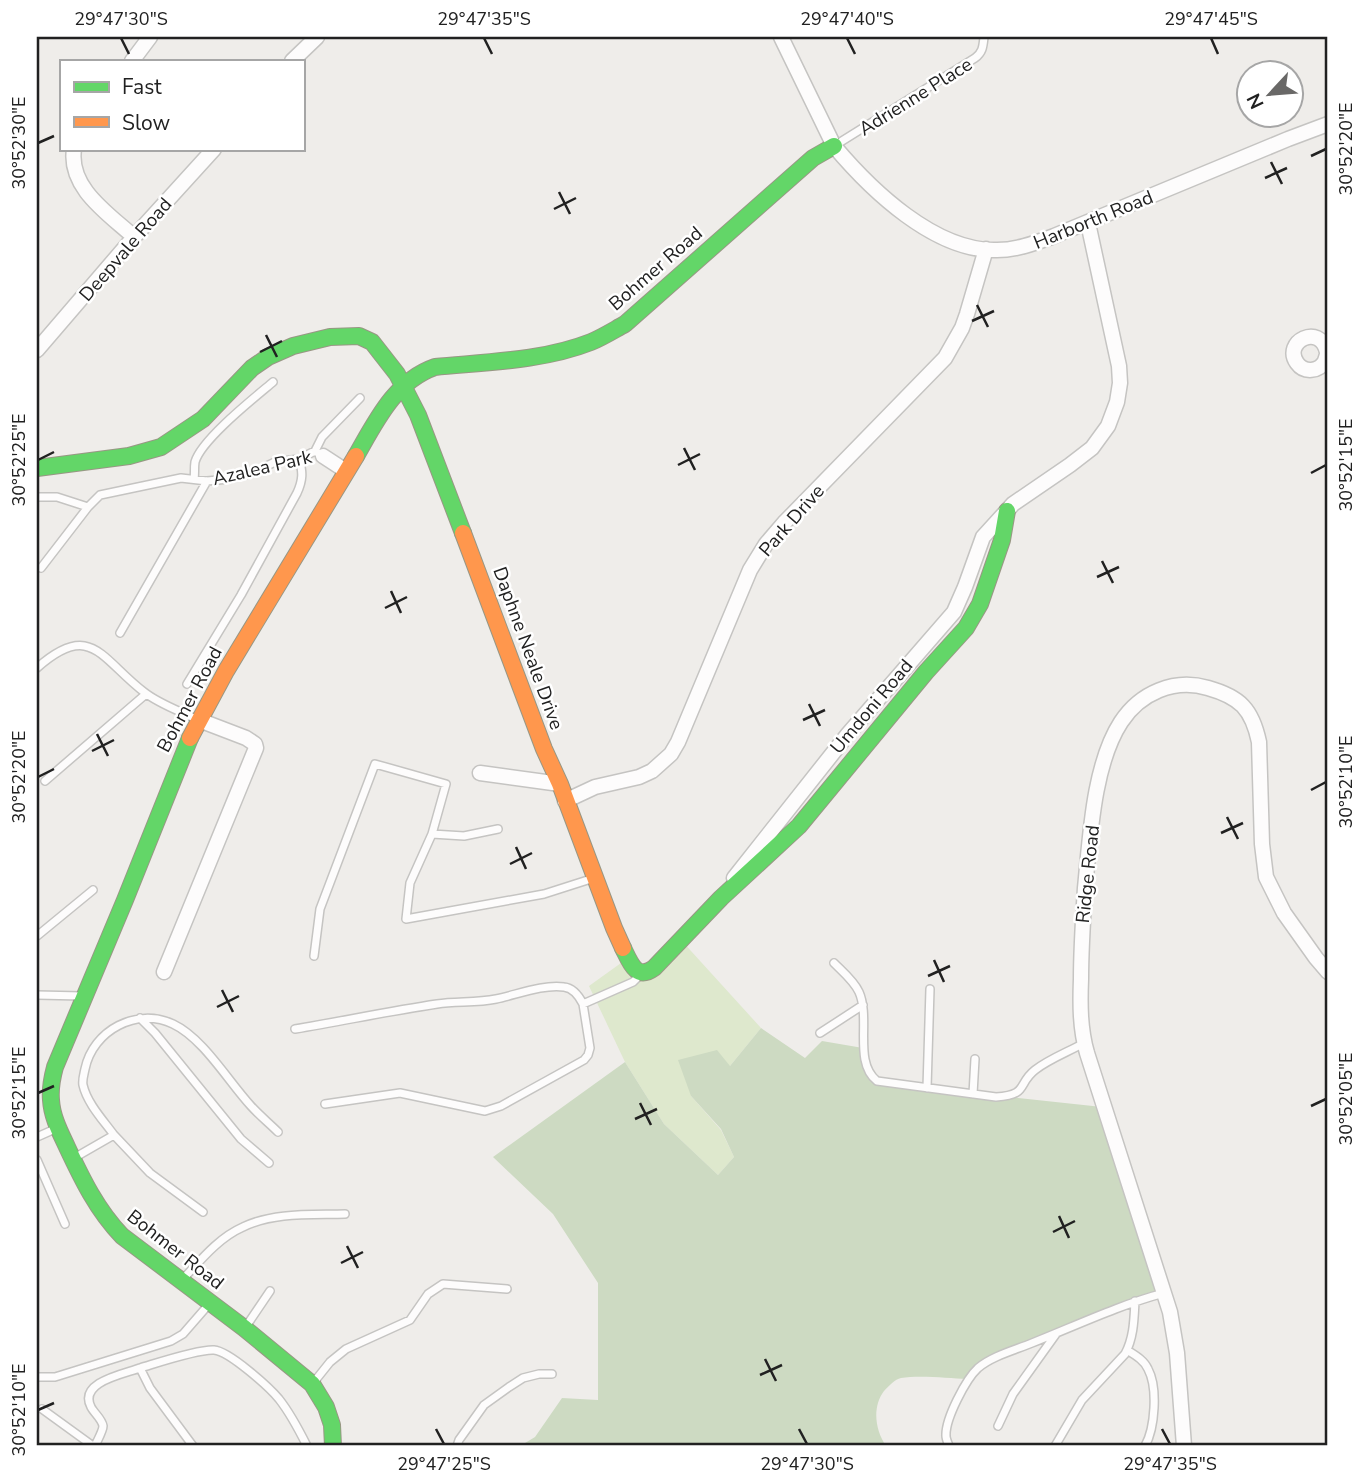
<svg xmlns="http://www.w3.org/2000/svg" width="1365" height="1483" viewBox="0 0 1365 1483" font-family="'Nunito Sans',sans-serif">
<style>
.grass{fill:#dee8cd}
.forest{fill:#cddac2}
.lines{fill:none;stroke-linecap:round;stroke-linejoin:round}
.lane-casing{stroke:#c5c4c2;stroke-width:10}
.street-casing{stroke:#c5c4c2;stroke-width:17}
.fast-casing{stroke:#989784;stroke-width:18}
.slow-casing{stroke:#989784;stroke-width:18}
.lane{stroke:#fdfcfc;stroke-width:7}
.street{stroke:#fdfcfc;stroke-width:14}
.fast{stroke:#63d668;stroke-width:16}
.slow{stroke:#ff974d;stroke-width:16}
.ticks{fill:none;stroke:#212121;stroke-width:2.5}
.labels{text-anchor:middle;stroke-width:5;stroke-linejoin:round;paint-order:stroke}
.street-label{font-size:19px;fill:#212121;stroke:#fff}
.neatline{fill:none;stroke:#212121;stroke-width:2.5}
.ticks-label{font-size:18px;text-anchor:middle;fill:#212121}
</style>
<rect width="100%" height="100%" fill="#efedea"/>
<!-- grass -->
<path class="grass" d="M681 940 761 1028 730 1066 691 1096 721 1130 734 1157 718 1175 664 1124 625 1062 589 986 628 958 636 971Z"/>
<!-- forest -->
<path class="forest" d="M761 1028 805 1058 822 1041 863 1048C864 1066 863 1072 877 1083L1102 1107 1163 1292 993 1357 967 1379C949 1378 918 1375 901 1378 895 1379 889 1386 884 1391 872 1407 875 1430 886 1446H520L535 1437 562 1398 598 1400V1283L553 1214 493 1157 625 1062 664 1124 718 1175 734 1157 721 1129 691 1096 678 1060 717 1050 730 1066Z"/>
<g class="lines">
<!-- lane casing -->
<g class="lane-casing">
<path id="lane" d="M834 146 975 58C983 52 983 46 984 37
M315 451 322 437 360 398
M194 479C195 474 194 468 195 462 201 440 254 398 273 382
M37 497H57L88 507
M41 568 88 507 100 495 181 478 207 481 229 479 250 474 275 462 299 459 315 451 323 456
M120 633 207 481
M37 668C91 620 101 659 144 692 159 704 180 711 198 720
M187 684 241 595 297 493C303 480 303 472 299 459
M45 781 146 694
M432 834 464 836 498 829
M37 936 93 890
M314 956 320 909 375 764 446 784 432 834 410 883 406 919 544 894 594 878
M834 963C843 972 854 981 859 992 871 1019 853 1062 877 1081L996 1097C1029 1095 1017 1084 1035 1070 1049 1059 1068 1052 1084 1043
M37 995 82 996
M140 1018 155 1033 241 1139 269 1163
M295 1029C343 1021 390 1011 437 1004 456 1001 476 1003 496 999 516 995 543 984 564 987 573 988 579 996 583 1004L633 982 640 975
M820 1033 863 1005
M927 1088 930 989
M973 1094 975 1059
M325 1104 400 1093 485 1111 501 1106 584 1060 588 1055 590 1048 583 1004
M114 1135 150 1173 203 1212
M37 1137 55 1129
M74 1158 114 1135C103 1120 87 1103 83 1085 82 1080 84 1074 85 1069 93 1030 137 1007 173 1024 203 1038 228 1081 251 1106 259 1115 269 1123 278 1132
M37 1160 65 1224
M182 1280C200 1261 218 1238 243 1227 274 1212 312 1215 345 1214
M245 1328 270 1291
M1127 1350C1135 1355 1144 1360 1148 1369 1158 1388 1155 1428 1145 1446
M37 1377H55L171 1341 183 1334 210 1303
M314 1382 330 1362 346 1349 410 1320 428 1294 443 1284 507 1289
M42 1409 93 1446
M998 1426 1013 1394 1056 1334
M95 1446C97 1441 103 1431 103 1426 102 1419 94 1413 91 1407 78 1382 124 1374 140 1368
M193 1446 150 1388 140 1368C157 1363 198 1349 214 1350 229 1351 269 1387 279 1399 290 1413 299 1430 307 1446
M457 1446 459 1440 484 1405 509 1387 523 1378 539 1374H552
M949 1446C948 1443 946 1439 946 1436 945 1419 966 1379 978 1368 992 1356 1015 1350 1032 1343 1075 1326 1119 1305 1164 1293
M1055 1446 1082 1400 1125 1354C1134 1337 1134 1319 1135 1301"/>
</g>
<!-- street casing -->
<g class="street-casing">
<path id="street" d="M781 37 834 146C871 190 935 252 997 250 1017 250 1035 243 1054 236L1288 139 1328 124
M132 61 150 37
M292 61 317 37
M74 149C68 188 109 214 134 237
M37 350 134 237 214 149
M1327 352C1320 322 1282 342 1297 363 1304 373 1319 372 1325 361 1326 358 1327 355 1328 351
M323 456 346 471
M480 773 560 784
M565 801 595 787 639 777 652 771 671 754 678 742 750 570 766 544 784 523 945 358 962 328 967 314 986 249
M734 878 848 734 954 612 965 587 983 537 1013 504 1070 465 1092 448 1108 426 1117 402 1120 383 1119 366 1088 223
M164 972 256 748 255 744 246 738 199 720
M1184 1446 1177 1353 1170 1312 1087 1053C1080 1029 1080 1004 1081 979 1081 949 1083 919 1085 888 1090 839 1093 765 1121 722 1140 693 1174 678 1208 688 1240 697 1252 709 1259 742L1262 844 1266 877 1284 913 1316 958 1328 972"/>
</g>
<!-- fast casing -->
<g class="fast-casing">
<path id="fast" d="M356 456C376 421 395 381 435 367 486 362 543 361 591 342 603 337 614 330 625 324L813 158 834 146
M37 468 129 456 161 447 203 419 252 368 268 357 293 346 330 337 359 336 372 342 397 374 418 415 463 533
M190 738 125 900 55 1067C52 1078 50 1089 51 1100 52 1117 60 1132 67 1147 82 1179 97 1210 122 1236L244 1328 312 1384 326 1407 332 1425 333 1446
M623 948C630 962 636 981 654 968L721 898 799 826 926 672 966 628 980 604 1002 540 1007 511"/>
</g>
<!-- slow casing -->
<g class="slow-casing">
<path id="slow" d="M463 533 544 749 560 784 614 928 623 948
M190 738 226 671 356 456"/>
</g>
<!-- lane -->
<use href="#lane" class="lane"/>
<!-- street -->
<use href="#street" class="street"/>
<!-- fast -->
<use href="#fast" class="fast"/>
<!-- slow -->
<use href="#slow" class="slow"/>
</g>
<!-- ticks -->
<path class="ticks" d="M121 38 129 54M484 38 492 54M847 38 855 54M1211 38 1218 54M38 143 54 136M1311 156 1326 149M1271 162 1282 184M1265 178 1287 168M559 192 570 214M554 209 576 198M977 305 988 327M972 321 994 311M266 335 277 357M260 352 282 341M684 448 695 470M38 460 54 452M678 465 700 454M1311 473 1326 465M1102 561 1113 583M1097 577 1119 567M391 591 401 613M385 608 407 597M809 704 820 726M803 720 825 710M97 734 108 756M92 751 114 740M38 777 54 769M1311 790 1326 782M1227 817 1238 839M1221 833 1243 823M516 847 526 869M510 864 532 853M934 960 944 982M928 976 950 966M222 990 233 1012M217 1007 239 996M38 1093 54 1086M640 1103 651 1125M1311 1106 1326 1099M635 1119 657 1109M1059 1216 1069 1238M1053 1232 1075 1221M347 1246 358 1268M341 1263 363 1252M765 1359 776 1381M760 1375 782 1365M38 1410 54 1403M436 1429 444 1444M799 1429 807 1444M1162 1429 1170 1444"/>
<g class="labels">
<!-- street labels -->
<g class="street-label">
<text transform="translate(915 96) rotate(-32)" y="7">Adrienne Place</text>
<text transform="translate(1093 219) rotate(-22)" y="7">Harborth Road</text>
<text transform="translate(125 249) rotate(-49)" y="7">Deepvale Road</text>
<text transform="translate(655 268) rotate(-41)" y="7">Bohmer Road</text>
<text transform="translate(262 467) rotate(-13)" y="7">Azalea Park</text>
<text transform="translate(791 520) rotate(-49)" y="7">Park Drive</text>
<text transform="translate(529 648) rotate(70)" y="7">Daphne Neale Drive</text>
<text transform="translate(189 699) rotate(-62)" y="7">Bohmer Road</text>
<text transform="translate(871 706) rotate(-50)" y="7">Umdoni Road</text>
<text transform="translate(1087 874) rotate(-84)" y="7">Ridge Road</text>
<text transform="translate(176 1249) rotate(38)" y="7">Bohmer Road</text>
</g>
</g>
<!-- border -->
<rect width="1365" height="1483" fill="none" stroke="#ffffff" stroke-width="77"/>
<!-- legend -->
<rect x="60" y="60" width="245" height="91" fill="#ffffff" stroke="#a6a6a6" stroke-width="2"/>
<rect x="74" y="82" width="35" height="10" fill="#63d668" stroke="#a6a6a6" stroke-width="2"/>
<text x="122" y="94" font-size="21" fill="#212121">Fast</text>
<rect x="74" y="117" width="35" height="10" fill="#ff974d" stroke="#a6a6a6" stroke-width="2"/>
<text x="122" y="130" font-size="21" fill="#212121">Slow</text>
<!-- north arrow -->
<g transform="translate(1270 94) rotate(244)"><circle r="33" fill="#ffffff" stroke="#a6a6a6" stroke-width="2"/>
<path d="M0-5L12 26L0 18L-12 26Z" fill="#696867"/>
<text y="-10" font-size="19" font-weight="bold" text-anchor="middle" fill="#212121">N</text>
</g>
<rect x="38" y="38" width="1288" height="1406" class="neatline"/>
<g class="ticks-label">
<text x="121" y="25">29°47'30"S</text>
<text x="484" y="25">29°47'35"S</text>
<text x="847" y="25">29°47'40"S</text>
<text x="1211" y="25">29°47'45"S</text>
<text transform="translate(19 143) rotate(-90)" y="6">30°52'30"E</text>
<text transform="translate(1346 149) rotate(-90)" y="6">30°52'20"E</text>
<text transform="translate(19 460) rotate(-90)" y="6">30°52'25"E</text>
<text transform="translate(1346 465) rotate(-90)" y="6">30°52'15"E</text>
<text transform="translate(19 777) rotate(-90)" y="6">30°52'20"E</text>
<text transform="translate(1346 782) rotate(-90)" y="6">30°52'10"E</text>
<text transform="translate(19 1093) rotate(-90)" y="6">30°52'15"E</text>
<text transform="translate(1346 1099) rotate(-90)" y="6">30°52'05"E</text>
<text transform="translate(19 1410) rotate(-90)" y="6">30°52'10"E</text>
<text x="444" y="1470">29°47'25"S</text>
<text x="807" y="1470">29°47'30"S</text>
<text x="1170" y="1470">29°47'35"S</text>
</g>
</svg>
